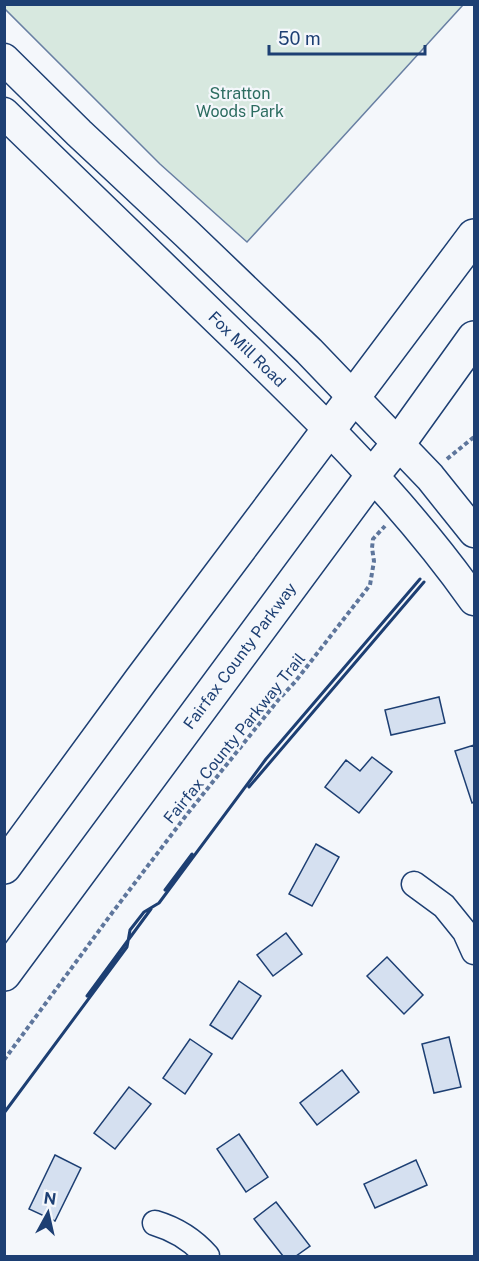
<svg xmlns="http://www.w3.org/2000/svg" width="479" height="1261" viewBox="0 0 479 1261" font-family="'Public Sans',sans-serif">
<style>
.green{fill:#d7e8df;stroke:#687fa3;stroke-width:1.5}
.building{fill:#d5e0f0;stroke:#1d3f73;stroke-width:1.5}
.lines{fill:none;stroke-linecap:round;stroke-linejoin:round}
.minor-casing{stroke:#1d3f73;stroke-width:27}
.major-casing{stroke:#1d3f73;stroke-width:33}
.highway-casing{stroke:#1d3f73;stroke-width:36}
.path{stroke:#5e769c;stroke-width:4;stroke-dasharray:4.5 3;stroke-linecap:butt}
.minor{stroke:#f4f7fb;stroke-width:24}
.major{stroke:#f4f7fb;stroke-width:30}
.highway{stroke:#f4f7fb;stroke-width:33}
.wall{stroke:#1d3f73;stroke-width:3}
.labels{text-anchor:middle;stroke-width:4.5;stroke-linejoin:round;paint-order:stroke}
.park-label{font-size:16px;fill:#2c6c60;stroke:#f4f7fb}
.street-label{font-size:16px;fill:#1d3f73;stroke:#f4f7fb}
</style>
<rect width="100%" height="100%" fill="#f4f7fb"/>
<!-- green -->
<path class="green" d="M4 5 5 4 463 5 247 242 160 164 5 9Z"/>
<!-- building -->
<path class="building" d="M439 697 445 723 391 735 385 710Z
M474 745V802L472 803 455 751Z
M372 757 392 772 359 813 325 787 346 760 360 771Z
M316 844 339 857 312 906 289 894Z
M286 933 302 954 273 976 257 955Z
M387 957 423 995 404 1014 367 976Z
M239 981 261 996 232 1039 210 1025Z
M449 1037 461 1087 434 1093 422 1044Z
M190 1039 212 1054 185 1094 163 1078Z
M342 1070 359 1092 317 1125 300 1103Z
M129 1087 151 1104 115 1149 94 1133Z
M239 1134 268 1177 246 1192 217 1149Z
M55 1155 81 1168 55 1221 29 1209Z
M416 1160 427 1185 375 1208 364 1184Z
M276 1202 310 1246 296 1256H283L254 1219Z"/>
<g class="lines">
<!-- minor casing -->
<g class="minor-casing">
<path id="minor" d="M414 884 444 906 465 932 474 952
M155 1223C175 1229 193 1240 207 1256"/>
</g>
<!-- major casing -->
<g class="major-casing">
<g id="major">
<path d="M4 59 79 133 187 234 309 351 430 477 474 532"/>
<path id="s1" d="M4 113C79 186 155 259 230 332 317 416 404 501 474 600"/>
</g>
</g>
<!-- highway casing -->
<g class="highway-casing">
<g id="highway">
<path d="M4 867 141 680 474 236"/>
<path id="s2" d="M4 974 373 475 398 444 474 338"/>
</g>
</g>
<!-- path -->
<path class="path" d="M447 459 474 437
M4 1060 112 913 188 813 279 699 295 682 370 585 374 561 372 548 373 539 385 526"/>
<!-- minor -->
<use href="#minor" class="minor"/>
<!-- major -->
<use href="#major" class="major"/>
<!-- highway -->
<use href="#highway" class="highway"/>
<!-- wall -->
<path class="wall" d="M249 787 424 582
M165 890 192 854
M87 996 151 909
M4 1113 127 947 130 930 144 912 159 903 266 759 420 579"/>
</g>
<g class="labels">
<!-- park labels -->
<g class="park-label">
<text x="240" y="99">Stratton<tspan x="240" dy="18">Woods Park</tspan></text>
</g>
<!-- street labels -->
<g class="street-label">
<text dy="6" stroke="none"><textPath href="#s1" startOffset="339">Fox Mill Road</textPath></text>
<text dy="6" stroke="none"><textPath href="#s2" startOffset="396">Fairfax County Parkway</textPath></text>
<text transform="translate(234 738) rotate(-51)" y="6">Fairfax County Parkway Trail</text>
</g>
</g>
<!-- border -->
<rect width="479" height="1261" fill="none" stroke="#1d3f73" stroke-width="12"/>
<!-- north arrow -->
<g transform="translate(48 1213) rotate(8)" stroke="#f4f7fb" stroke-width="4.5" paint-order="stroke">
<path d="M0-4.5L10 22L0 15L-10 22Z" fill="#1d3f73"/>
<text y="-9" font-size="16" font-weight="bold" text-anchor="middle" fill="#1d3f73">N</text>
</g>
<!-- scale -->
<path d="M269 45v9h156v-9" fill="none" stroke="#1d3f73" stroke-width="3"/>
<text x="278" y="45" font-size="18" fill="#1d3f73" stroke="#f4f7fb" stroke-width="4.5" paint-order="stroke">50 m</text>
</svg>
